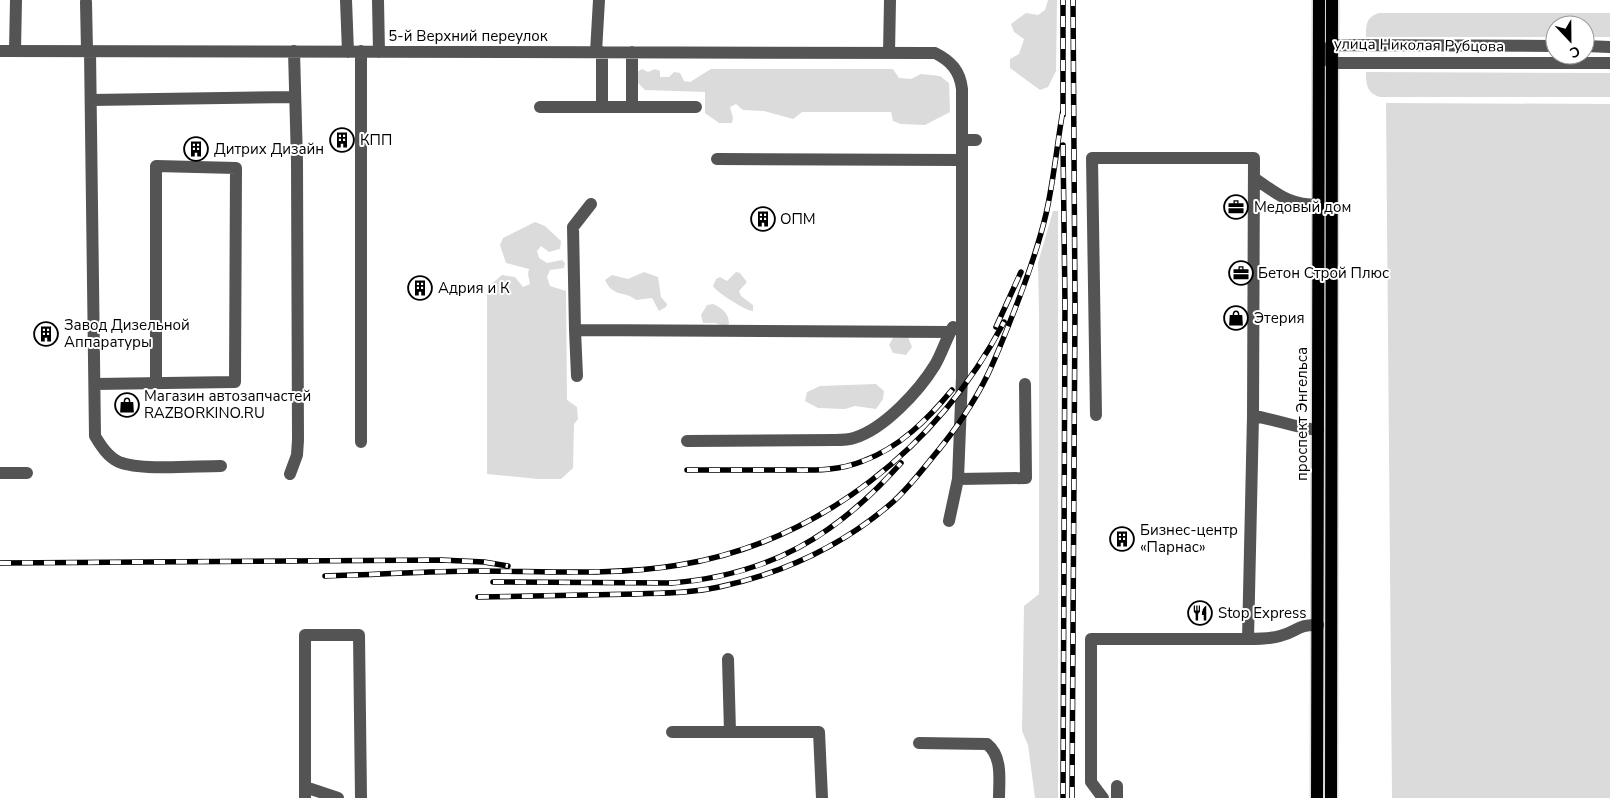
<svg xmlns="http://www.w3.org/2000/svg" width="1610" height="798" viewBox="0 0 1610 798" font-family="'Nunito Sans',sans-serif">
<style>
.green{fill:#dbdbdb}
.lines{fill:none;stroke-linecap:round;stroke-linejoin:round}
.major-casing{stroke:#dbdbdb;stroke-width:15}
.minor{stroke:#545454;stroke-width:12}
.major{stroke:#000;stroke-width:12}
.rail-casing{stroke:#000;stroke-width:5.5}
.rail{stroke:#fff;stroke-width:4;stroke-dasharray:11;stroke-linecap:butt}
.labels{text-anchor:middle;stroke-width:4;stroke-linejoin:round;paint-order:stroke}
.street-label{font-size:15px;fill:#000;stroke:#fff}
.poi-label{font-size:15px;fill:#000;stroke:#fff;text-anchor:start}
</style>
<rect width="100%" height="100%" fill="#fff"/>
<!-- green -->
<path class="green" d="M1048 0H1057L1056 71 1048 87 1040 90 1010 68V59L1019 54 1024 39 1014 32 1011 24 1026 13 1038 15 1045 10Z
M1379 13H1610V37H1585V25H1555V37H1366C1366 25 1366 17 1379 13Z
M642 69 648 72 655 69 660 71V77H669L674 72 680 73 684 81 690 82 711 69H893L899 78 911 79 921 74 940 76 949 83 950 112 925 125 901 124 893 121 891 112H802L793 119 764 111 743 110 736 104 730 107 733 118 732 123H719L705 113V92L645 90 638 83 637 72Z
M1366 72 1610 73V97H1380C1367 93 1366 85 1366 72Z
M1386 103 1610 104V798H1392Z
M1053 211H1058V798H1035L1028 745 1022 731 1024 606 1039 594V310L1038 263Z
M535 222 545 226 561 241 560 249 549 252 541 246 537 251 539 258 547 263 562 260 565 263 564 268 550 270 547 277 550 286 566 291 567 400 577 407 578 419 574 424 573 468 561 479H538L487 474V288L502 275 515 277 523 287 530 284 528 274 529 269 506 263 500 245 503 238Z
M644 272 658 277 661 297 667 304 666 307 659 311 652 298 636 300C624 290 613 298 605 280L612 275 628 279Z
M736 272 740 273 747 282 739 291 741 296 753 305V311C746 311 716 292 713 286L716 279 720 277 727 281Z
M713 304C722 308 729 313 729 324L724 326 715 323H703L701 315 707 305Z
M908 337 912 347 906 355 893 353 889 345 893 338Z
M876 384 884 391 883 399 876 409 855 406 845 409 818 408 805 401 807 392 820 386Z"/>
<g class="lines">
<!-- major casing -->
<g class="major-casing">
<path id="major" d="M1317 798 1319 0
M1331 798 1332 0"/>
</g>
<!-- minor -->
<path class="minor" d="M346 0 348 52
M378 0 379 52
M86 2 87 51
M1555 46 1332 45 1319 55 1332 63H1610
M1585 46 1610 47
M0 51 935 53C951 61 960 71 962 89V377L958 479 949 521
M15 51 16 0
M90 51 95 436C101 446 108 457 119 462 141 471 195 466 221 466
M361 51V442
M596 52 599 0
M602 52V107
M889 53 890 0
M91 100 294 97
M540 107H696
M632 107V52
M962 140H976
M717 159 962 160
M1254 178C1278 194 1288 205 1318 205
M575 330 573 227 591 204
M577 376 575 330 950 332
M95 384 235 382 236 168 156 166V383
M1096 415 1092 158H1254L1253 416 1248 639H1091V782L1103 798
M1253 416C1276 419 1295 428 1318 430
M687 441 835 440C841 440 848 440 854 438 884 429 919 391 935 365 942 353 946 339 953 327
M0 473H27
M290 474 297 455 298 440 297 162 294 51
M958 479 1026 478 1025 384
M1248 639C1259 639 1269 639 1280 636 1297 632 1297 624 1318 625
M728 659 730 732
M672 732H819L822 798
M919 743 987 744C1003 757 999 780 999 798
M305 787 338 798
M305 798V635H359L361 798
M1117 798V786"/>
<!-- major -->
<use href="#major" class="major"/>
<!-- rail casing -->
<g class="rail-casing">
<path id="rail" d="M1063 115V0
M1063 145 1065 304 1063 798
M996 327 1021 272
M687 470C718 470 749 470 780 470 807 470 837 472 863 461 899 448 928 419 952 390
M0 563 441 560 484 562 508 566
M325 576C376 575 427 571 477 571 544 571 613 576 679 565 820 542 939 446 1004 322
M493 582 672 583C770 575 836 536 901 463
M478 597C530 596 583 595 636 594 663 593 692 593 719 587 784 573 844 545 894 501 908 488 920 473 932 458 953 433 973 405 988 374 997 355 1005 334 1013 314 1026 281 1038 248 1046 214 1054 179 1057 144 1063 110
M1072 798 1075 305 1073 0"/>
</g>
<!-- rail -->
<use href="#rail" class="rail"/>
</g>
<!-- icons -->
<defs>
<g id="building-ring" transform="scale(1.25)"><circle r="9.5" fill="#fff" stroke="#000" stroke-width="1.5"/><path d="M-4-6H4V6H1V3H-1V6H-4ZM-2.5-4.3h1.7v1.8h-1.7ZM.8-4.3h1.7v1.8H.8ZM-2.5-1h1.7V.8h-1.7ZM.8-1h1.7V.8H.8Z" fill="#000"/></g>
<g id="office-ring" transform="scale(1.25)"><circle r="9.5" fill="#fff" stroke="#000" stroke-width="1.5"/><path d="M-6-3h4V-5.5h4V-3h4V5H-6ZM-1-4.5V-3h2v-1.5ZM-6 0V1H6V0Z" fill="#000"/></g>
<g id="shop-ring" transform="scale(1.25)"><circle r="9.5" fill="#fff" stroke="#000" stroke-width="1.5"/><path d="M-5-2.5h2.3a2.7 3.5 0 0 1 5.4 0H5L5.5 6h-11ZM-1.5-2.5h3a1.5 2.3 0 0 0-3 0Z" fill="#000"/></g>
<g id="restaurant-ring" transform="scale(1.25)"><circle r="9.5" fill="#fff" stroke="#000" stroke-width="1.5"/><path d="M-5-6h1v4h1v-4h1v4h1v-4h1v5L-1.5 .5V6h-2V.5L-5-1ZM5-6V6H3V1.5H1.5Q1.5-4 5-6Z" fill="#000"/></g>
</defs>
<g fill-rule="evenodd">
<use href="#building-ring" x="342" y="140"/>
<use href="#building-ring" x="196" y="149"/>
<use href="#office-ring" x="1236" y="207"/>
<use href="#building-ring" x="763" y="219"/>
<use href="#office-ring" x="1241" y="273"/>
<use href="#building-ring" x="420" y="288"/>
<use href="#shop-ring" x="1236" y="318"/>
<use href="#building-ring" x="46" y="334"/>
<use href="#shop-ring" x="127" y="405"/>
<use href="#building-ring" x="1122" y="539"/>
<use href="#restaurant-ring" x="1200" y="613"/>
</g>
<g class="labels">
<!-- street labels -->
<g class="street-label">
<text x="468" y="41">5-й Верхний переулок</text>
<text transform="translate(1419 45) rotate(1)" y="5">улица Николая Рубцова</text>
<text transform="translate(1302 414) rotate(-90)" y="5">проспект Энгельса</text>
</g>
<!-- poi labels -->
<g class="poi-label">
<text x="360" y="145">КПП</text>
<text x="214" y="154">Дитрих Дизайн</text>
<text x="1254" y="212">Медовый дом</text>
<text x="780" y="224">ОПМ</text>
<text x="1258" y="278">Бетон Строй Плюс</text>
<text x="438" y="293">Адрия и К</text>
<text x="1254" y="323">Этерия</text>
<text x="64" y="330">Завод Дизельной<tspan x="64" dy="17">Аппаратуры</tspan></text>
<text x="144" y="401">Магазин автозапчастей<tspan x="144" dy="17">RAZBORKINO.RU</tspan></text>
<text x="1140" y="535">Бизнес-центр<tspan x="1140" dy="17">«Парнас»</tspan></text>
<text x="1218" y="618">Stop Express</text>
</g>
</g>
<!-- north arrow -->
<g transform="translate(1570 40) rotate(158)"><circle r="24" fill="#ffffff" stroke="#999999"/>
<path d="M0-4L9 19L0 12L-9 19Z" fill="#000000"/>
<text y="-8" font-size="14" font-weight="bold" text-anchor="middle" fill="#000000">С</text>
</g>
</svg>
